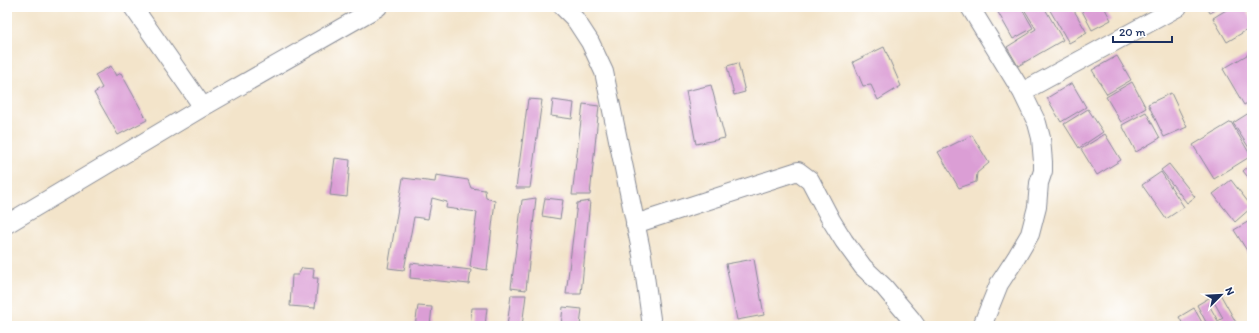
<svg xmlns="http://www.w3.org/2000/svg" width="1259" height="333" viewBox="0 0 1259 333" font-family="Itim,sans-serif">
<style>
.building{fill:#db9ed5;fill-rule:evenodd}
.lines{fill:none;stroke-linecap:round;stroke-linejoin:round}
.street-casing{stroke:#878a94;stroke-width:20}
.street{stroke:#fff;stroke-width:18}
</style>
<rect width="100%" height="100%" fill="#fff"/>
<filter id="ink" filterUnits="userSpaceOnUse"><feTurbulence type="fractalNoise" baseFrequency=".025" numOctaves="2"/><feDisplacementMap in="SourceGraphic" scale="8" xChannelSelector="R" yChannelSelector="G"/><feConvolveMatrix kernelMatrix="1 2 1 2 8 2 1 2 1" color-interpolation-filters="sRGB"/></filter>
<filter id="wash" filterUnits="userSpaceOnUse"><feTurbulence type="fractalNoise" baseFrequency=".012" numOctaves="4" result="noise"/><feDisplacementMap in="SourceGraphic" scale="16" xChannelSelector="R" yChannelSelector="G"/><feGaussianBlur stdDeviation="0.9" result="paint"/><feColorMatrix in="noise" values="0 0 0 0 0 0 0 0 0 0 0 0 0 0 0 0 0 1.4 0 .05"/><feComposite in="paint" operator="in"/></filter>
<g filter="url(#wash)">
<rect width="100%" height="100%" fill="#f3e4ca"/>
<g id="blocks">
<!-- building -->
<path class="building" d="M995 7H1021L1033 28 1013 39Z
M1028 7H1044L1063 40 1018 66 1007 47 1036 29 1024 9Z
M1048 7H1072L1087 33 1069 43Z
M1080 7H1104L1111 20 1092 30Z
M1207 7H1222L1210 13Z
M1231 7H1244L1252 20V27L1227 42 1213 18Z
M884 47 901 86 878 100 871 85 863 86 853 62Z
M1252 52V100L1244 105 1223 69Z
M1117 56 1131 80 1107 94 1092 70Z
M738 63 745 92 734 95 727 66Z
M111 66 116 76 121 73 147 120 118 135 94 93 102 88 95 75Z
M1132 82 1146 108 1121 122 1106 97Z
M1072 83 1086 107 1061 122 1047 98Z
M711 85 725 138 696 144 686 91Z
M1171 93 1187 127 1164 137 1148 104Z
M528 99 542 100 530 188H516Z
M553 100 574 103 572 119 551 116Z
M583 104 599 106 590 195H572Z
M1088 109 1103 132 1079 148 1064 124Z
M1252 111V126L1248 128 1252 133 1251 151 1233 123Z
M1146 112 1160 138 1136 152 1122 125Z
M1231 122 1251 156 1214 179 1193 145Z
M1105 134 1121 160 1097 175 1081 149Z
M972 135 989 163 977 173 976 182 959 188 938 152Z
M335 158 350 160 347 197 330 195Z
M1252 163V182L1243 171Z
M1169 164 1195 197 1187 203 1161 170Z
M1161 172 1184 207 1166 219 1142 185Z
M436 175 468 180 471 188 485 190 486 198 495 201 487 270 470 267 477 212 446 208 447 202 432 198 428 219 414 217 404 270 388 268 403 178 435 182Z
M1231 180 1252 207 1235 222 1213 194Z
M536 198 526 290 511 288 522 200Z
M545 198 563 200 560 219 542 216Z
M590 201 581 294H566L577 203Z
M1251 220 1252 222V256L1251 257 1234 230Z
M754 259 764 315 737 320 726 264Z
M411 263 471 270 469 284 410 278Z
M302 268 314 269 313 278H318L315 308 290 306 292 275H298Z
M1219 292 1238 326H1208L1197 305ZM1214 302 1223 318 1218 321 1209 305Z
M511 295H526L522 326H507Z
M418 306 432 307 430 326H415Z
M563 307 582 309 580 326H561Z
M472 308H487L485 326H470Z
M1194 308 1204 326H1184L1179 317Z"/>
</g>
</g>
<g filter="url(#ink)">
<use href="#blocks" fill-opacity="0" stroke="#878a94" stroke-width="1"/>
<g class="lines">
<!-- street casing -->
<g class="street-casing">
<path id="street" d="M133 7 203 107
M563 7 575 19 590 42 604 72 642 255 652 326
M970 7 1022 92 1037 123 1041 138 1043 162V171L1039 183 1037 207 1030 234 1016 258 999 284 982 326
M1022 92 1178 7
M7 224 203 107 378 7
M635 224 798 171 810 180 831 220 844 241 863 267 884 287 911 319 916 326"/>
</g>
<!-- street -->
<use href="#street" class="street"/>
</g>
</g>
<!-- margin -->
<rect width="1259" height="333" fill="none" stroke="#fff" stroke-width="24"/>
<!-- north arrow -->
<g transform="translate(1221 295) rotate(66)" stroke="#ffffff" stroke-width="3" paint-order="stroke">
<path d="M0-3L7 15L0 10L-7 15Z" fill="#1b2f5e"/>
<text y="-6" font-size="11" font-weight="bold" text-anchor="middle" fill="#1b2f5e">N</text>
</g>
<!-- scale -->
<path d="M1113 36v6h59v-6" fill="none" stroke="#1b2f5e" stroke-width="2"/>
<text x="1119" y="36" font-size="12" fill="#1b2f5e" stroke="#ffffff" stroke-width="3" paint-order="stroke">20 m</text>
</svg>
